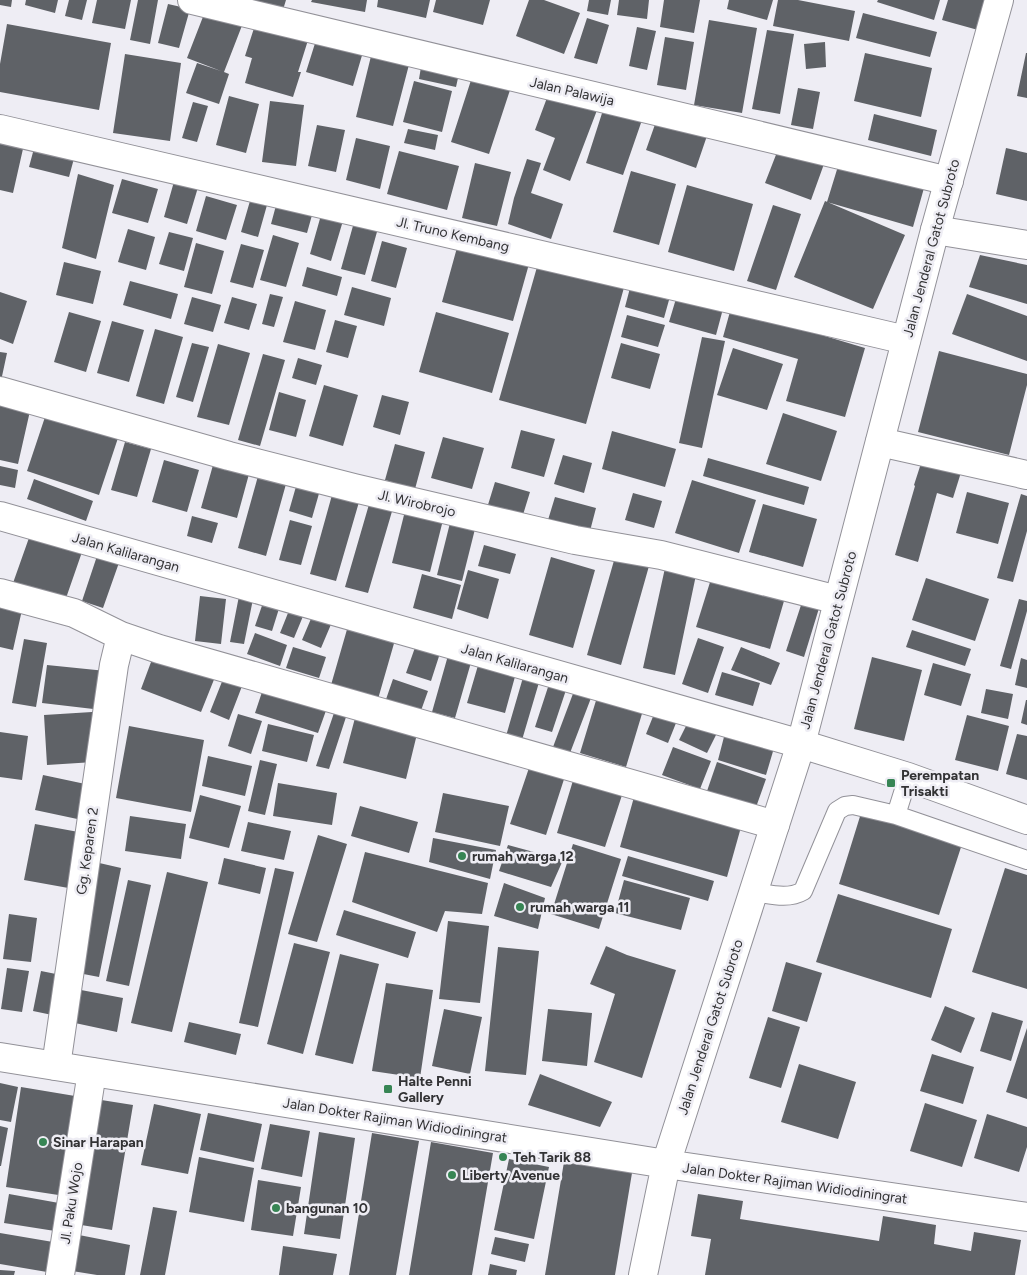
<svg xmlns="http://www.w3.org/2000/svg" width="1027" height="1275" viewBox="0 0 1027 1275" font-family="Figtree,sans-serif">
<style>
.building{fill:#5f6267}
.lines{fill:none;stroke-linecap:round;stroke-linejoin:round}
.service-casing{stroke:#929198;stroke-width:20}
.minor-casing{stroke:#929198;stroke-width:30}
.tertiary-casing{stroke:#929198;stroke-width:30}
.secondary-casing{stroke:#929198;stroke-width:30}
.service{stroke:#fff;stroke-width:18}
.minor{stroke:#fff;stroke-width:28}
.tertiary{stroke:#fff;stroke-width:28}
.secondary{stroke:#fff;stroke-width:28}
.poi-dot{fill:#378554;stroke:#eeedf4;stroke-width:2}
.labels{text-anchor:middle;stroke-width:5;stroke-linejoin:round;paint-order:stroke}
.street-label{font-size:14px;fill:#323234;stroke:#eeedf4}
.poi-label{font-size:14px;font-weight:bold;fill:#323234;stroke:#eeedf4;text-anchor:start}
</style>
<rect width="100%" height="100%" fill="#eeedf4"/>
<!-- building -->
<path class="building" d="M0 0H12L11 7 0 5Z
M26 0H58L55 13 25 5Z
M69 0H87L82 20 65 16Z
M97 0H131L125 29 92 23Z
M138 0H158L150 44 130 40Z
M237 0H286L282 13Z
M312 0H367L365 12 311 2Z
M378 0H430L426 18 377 7Z
M436 0H490L483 25 433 12Z
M529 0H544L580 13 564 54 516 36Z
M589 0H611L608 15 587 11Z
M619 0H649L647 19 617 15Z
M664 0H700L694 33 660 27Z
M729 0H773L767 20 727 9Z
M778 0H798L855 11 849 41 773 26Z
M878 0H940L934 20 877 2Z
M948 0H985L978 30 942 20Z
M168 4 190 9 179 48 158 43Z
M206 9 243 23 224 72 229 74 219 104 186 93 197 63 221 71 187 58Z
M863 13 937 32 930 57 856 38Z
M587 18 609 25 597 64 574 58Z
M709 20 757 28 742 113 694 105Z
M256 22 309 37 298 72H301L293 97 245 83 252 58 297 71 245 56Z
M7 24 111 43 99 110 0 92V64Z
M637 27 656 31 647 70 629 66Z
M767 30 794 34 780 114 752 109Z
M317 37 363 52 353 86 306 72Z
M665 37 694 42 686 90 657 85Z
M825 42 826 67 806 69 804 44Z
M373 48 411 57 393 126 356 117Z
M865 53 932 68 921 117 854 101Z
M1026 53H1027V98L1017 96Z
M125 54 181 63 170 141 113 133Z
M422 61 460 69 456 87 419 79Z
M473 74 511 87 489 154 451 142Z
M414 81 452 91 442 132 403 122Z
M551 87 599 105 570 181 543 170 555 138 535 130Z
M798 88 820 92 813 129 791 125Z
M229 96 259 104 246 153 216 145Z
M270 101 304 105 296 166 262 162Z
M193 102 208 106 197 142 182 138Z
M604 107 642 120 623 175 586 163Z
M659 113 709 130 696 168 646 150Z
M874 114 937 130 931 156 868 140Z
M317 125 345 130 336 172 308 166Z
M408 129 438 135 435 150 404 143Z
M0 134 25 140 13 193 0 190Z
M356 138 390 146 380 189 346 180Z
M36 141 76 151 69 177 29 167Z
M779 147 824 164 811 200 765 183Z
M1006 148 1027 153V201L996 194Z
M399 151 459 166 447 210 387 194Z
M527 159 541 163 531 193 563 204 551 239 508 224 514 198Z
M475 163 511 172 497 226 462 218Z
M839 163 924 188 913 227 827 202Z
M631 171 676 184 659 245 613 232Z
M78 174 114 185 96 259 62 248Z
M175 178 199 184 187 224 164 217Z
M122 179 158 189 148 223 112 213Z
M687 185 753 204 734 271 668 252Z
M252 194 269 198 258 237 241 232Z
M206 196 237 205 226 240 196 231Z
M278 198 314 208 307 233 271 224Z
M825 201 905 235 873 309 794 277Z
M773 205 801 214 776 290 747 281Z
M323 208 345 214 331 261 310 254Z
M356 215 380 221 365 275 341 269Z
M128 229 155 237 146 270 118 262Z
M169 232 193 238 184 271 159 264Z
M273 235 299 243 286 287 260 280Z
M382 241 407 248 396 288 371 281Z
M196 243 224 251 212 294 184 287Z
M241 244 264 250 253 288 230 282Z
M458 244 529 264 513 321 442 302Z
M980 255 1027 265V304L969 287Z
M539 260 625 284 586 424 499 400Z
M64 262 101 271 93 304 56 295Z
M307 267 342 277 337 296 302 286Z
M130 281 178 294 171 319 123 305Z
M352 287 391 298 384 326 344 315Z
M630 288 669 300 664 318 625 307Z
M0 292 27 301 13 344 0 339Z
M678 292 724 305 716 335 669 322Z
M270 294 283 297 274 327 262 324Z
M967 294 1027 316V361L952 334Z
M192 297 221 305 213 332 184 324Z
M232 297 257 304 249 330 224 323Z
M295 301 326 310 315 350 283 342Z
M731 308 865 348 845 417 786 401 798 359 723 337Z
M69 312 101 321 86 372 54 362Z
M436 312 509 333 492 393 419 372Z
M627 315 665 325 658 347 621 337Z
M335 320 357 326 348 358 326 352Z
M112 321 144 330 129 382 97 373Z
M155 329 183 337 164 404 136 396Z
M702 337 725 341 702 448 679 443Z
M192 343 209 347 193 402 176 397Z
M621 343 660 354 650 389 611 378Z
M218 344 250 353 229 425 197 417Z
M733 348 783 364 767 410 717 395Z
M939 351 1027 374V385L1009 455 918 432Z
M0 352 7 353 1 381H0Z
M263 354 285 360 260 446 238 440Z
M298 358 322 365 316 385 292 378Z
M324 385 358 395 343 446 309 436Z
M279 392 306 400 296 437 269 430Z
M382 395 409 402 400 435 373 427Z
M0 404 30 411 18 464 0 460Z
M783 413 837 431 821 481 766 464Z
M46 414 118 438 99 495 27 471Z
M521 430 555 439 544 477 511 468Z
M612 431 676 449 665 487 602 469Z
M443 437 484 448 472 489 431 478Z
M125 442 151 449 137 497 111 490Z
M395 444 425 452 415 489 385 480Z
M924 454 963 466 953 498 937 493 918 562 895 555 915 486 914 485Z
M563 455 592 463 584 493 554 484Z
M708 458 809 487 804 505 703 476Z
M164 460 199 470 187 512 152 502Z
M213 465 249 474 237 518 201 508Z
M0 466 18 470 15 488 0 485Z
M258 476 286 484 266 556 238 548Z
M34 479 93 501 86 521 27 499Z
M692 480 756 500 739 553 675 533Z
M495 482 530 492 522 518 487 508Z
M297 483 320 490 312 518 289 511Z
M967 492 1009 503 998 544 956 533Z
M633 493 662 501 654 528 625 520Z
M1021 494 1027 496V531L1013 582 997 578Z
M332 495 359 502 336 581 310 574Z
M555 497 596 508 590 531 548 520Z
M370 501 393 508 368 593 345 587Z
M763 504 817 519 803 567 749 552Z
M405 511 443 520 430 572 392 563Z
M192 516 218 523 212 543 187 536Z
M290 520 312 526 301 565 279 560Z
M450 523 475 529 462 581 437 575Z
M30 535 82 552 65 601 13 583Z
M484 545 516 554 510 574 478 566Z
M99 550 121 557 103 608 82 601Z
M551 557 595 570 573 648 529 635Z
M615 557 649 566 621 665 587 655Z
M665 568 696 575 675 675 643 668Z
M468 570 499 579 488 619 457 609Z
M422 574 461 585 452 619 413 608Z
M926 578 989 599 975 641 912 620Z
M711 579 784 601 770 649 696 627Z
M266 594 282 599 272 631 255 626Z
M0 596 24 601 13 650 0 647Z
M200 596 226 599 221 644 195 641Z
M239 596 253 599 244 644 230 642Z
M803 599 820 605 804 657 786 651Z
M1019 599 1027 601V611L1011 669 1000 666Z
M292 603 306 609 294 638 280 633Z
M313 614 332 622 321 648 302 640Z
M350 619 397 633 378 699 331 685Z
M912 630 971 649 965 666 906 647Z
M255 633 287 645 280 666 247 654Z
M698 638 724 647 708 693 682 684Z
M24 639 47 643 36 707 12 703Z
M418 639 442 647 431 681 406 673Z
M293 647 326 657 319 678 286 668Z
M741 647 780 663 771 685 731 670Z
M449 652 472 659 455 718 432 712Z
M154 654 215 677 201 712 141 689Z
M872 657 922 670 904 741 854 729Z
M1021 658 1027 660V688L1015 685Z
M479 662 516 673 505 713 467 703Z
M933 663 971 674 961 706 924 695Z
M47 665 106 671 102 710 42 703Z
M722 672 760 683 753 706 715 695Z
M225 674 244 681 229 720 210 712Z
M524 674 540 679 522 740 506 736Z
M393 679 428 691 418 719 383 708Z
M265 683 328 705 318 733 255 713Z
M549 684 566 690 552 732 535 727Z
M986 689 1013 694 1008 719 981 713Z
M574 691 591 698 570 753 553 747Z
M598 694 644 707 626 767 580 753Z
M1026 700H1027V725L1021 723Z
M656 709 678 718 668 743 646 734Z
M335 710 347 714 329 769 316 766Z
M92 712 94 762 47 765 44 715Z
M238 714 262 721 251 754 228 746Z
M692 714 720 727 707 753 679 740Z
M967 715 1009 726 998 771 955 760Z
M355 718 417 734 406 779 343 763Z
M268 724 314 735 307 762 262 751Z
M129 726 204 740 191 812 116 798Z
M0 732 28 736 22 780 0 777Z
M725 733 774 748 766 775 718 760Z
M1017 734 1027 736V780L1006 774Z
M673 747 711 761 700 789 662 775Z
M208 756 252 766 245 796 202 786Z
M260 760 277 764 265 815 248 811Z
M531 762 566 773 546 835 510 824Z
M717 762 766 779 755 810 706 794Z
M575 774 624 789 605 847 557 833Z
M43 775 90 785 82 820 35 810Z
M278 783 337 793 332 825 273 816Z
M636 790 743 820 727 877 620 847Z
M443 793 509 806 500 846 435 832Z
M200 795 241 806 229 848 189 838Z
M360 806 418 822 409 853 351 836Z
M862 810 963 841 939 915 839 884Z
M130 816 186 824 181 859 125 851Z
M248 822 291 831 284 860 241 851Z
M35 824 84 833 74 889 24 880Z
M318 835 347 844 317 942 288 934Z
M433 838 496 850 490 879 429 862Z
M573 844 621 859 599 929 551 914Z
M508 845 563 860 551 887 499 871Z
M365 852 488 883 482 914 445 911 437 932 352 902Z
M628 856 714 881 708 901 622 876Z
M224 858 266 868 260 894 218 884Z
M95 862 121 868 99 977 73 972Z
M275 868 294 872 258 1027 239 1023Z
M1005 868 1027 875V989L972 972Z
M167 872 208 882 172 1032 131 1023Z
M128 880 151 885 129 986 106 981Z
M624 880 690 898 681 930 615 913Z
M504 883 545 898 538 929 494 916Z
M838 894 952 929 931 998 816 962Z
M344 910 416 932 408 958 336 935Z
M9 914 37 918 31 962 3 959Z
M448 921 489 926 480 1003 439 999Z
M294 943 330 952 303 1054 267 1044Z
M606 946 627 955 676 970 642 1078 594 1062 615 994 590 984Z
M498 947 539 951 526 1075 485 1071Z
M340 954 379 964 353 1064 315 1055Z
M786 962 822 973 807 1022 772 1011Z
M7 968 29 971 22 1012 1 1009Z
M41 971 66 976 57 1016 33 1011Z
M386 983 433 990 420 1078 372 1071Z
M81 990 123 998 117 1032 75 1023Z
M945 1006 975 1018 961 1053 931 1040Z
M444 1009 482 1017 470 1074 432 1066Z
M548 1009 592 1013 587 1066 542 1061Z
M992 1012 1023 1021 1011 1061 980 1051Z
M768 1017 800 1027 781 1088 749 1078Z
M189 1022 241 1034 236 1055 184 1042Z
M1027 1028V1099L1006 1092Z
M932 1054 974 1067 963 1104 920 1091Z
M799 1064 856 1082 838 1139 781 1122Z
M540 1074 612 1102 600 1127 528 1105Z
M0 1083 18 1087 11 1122 0 1120Z
M21 1087 81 1097 65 1196 6 1187Z
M95 1099 133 1105 112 1230 75 1224Z
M925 1103 977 1120 962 1167 910 1151Z
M154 1104 201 1114 188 1174 141 1165Z
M208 1113 262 1124 254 1162 200 1150Z
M987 1114 1027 1127V1147L1019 1172 974 1158Z
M270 1124 310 1131 302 1177 261 1169Z
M0 1126 8 1128 1 1166H0Z
M319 1132 355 1138 340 1239 304 1234Z
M372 1133 419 1141 396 1275H349Z
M431 1142 493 1153 472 1275H409Z
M199 1157 254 1168 244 1222 189 1212Z
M509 1159 549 1167 534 1239 494 1230Z
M564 1162 632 1173 615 1275H545Z
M258 1180 301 1187 293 1236 251 1230Z
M9 1194 59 1203 55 1231 4 1223Z
M698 1194 743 1201 740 1219 879 1241 883 1216 936 1225 934 1244 971 1251 974 1232 1021 1240 1015 1275H705L711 1239 691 1236Z
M153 1207 177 1211 165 1275H140Z
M0 1233 53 1242 47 1272 0 1264Z
M79 1235 130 1245 125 1275H97L72 1271Z
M495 1237 529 1244 525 1262 491 1254Z
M283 1246 337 1254 333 1275H279Z
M490 1264 517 1270 516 1275H488Z
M0 1270 15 1271 14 1275H0Z"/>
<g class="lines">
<!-- service casing -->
<g class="service-casing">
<path id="service" d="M896 815 1027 860
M754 892C769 894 788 900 803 891L837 811 845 806 853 805 896 815 908 777"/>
</g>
<!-- minor casing -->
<g class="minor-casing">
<path id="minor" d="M192 0 949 181
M0 129 906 340
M935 230 1027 245
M0 391 229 456 354 488 575 540 661 555 838 600
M880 442 1027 475
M0 593 74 613 121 636 159 649 775 825
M56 1066 114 665 121 636
M60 1275 92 1072"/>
</g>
<!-- tertiary casing -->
<g class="tertiary-casing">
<path id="tertiary" d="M0 516 801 744 908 777 1027 820"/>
</g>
<!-- secondary casing -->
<g class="secondary-casing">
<path id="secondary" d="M0 1057 666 1164 1027 1217
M643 1275 666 1164 801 744 935 230 999 0"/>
</g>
<!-- service -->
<use href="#service" class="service"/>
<!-- minor -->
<use href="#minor" class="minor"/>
<!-- tertiary -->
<use href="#tertiary" class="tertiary"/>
<!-- secondary -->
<use href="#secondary" class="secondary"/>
</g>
<!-- markers -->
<g class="poi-dot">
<rect x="886" y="778" width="10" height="10" rx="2.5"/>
<circle cx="462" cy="856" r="5"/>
<circle cx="520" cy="907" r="5"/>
<rect x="383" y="1084" width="10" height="10" rx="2.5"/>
<circle cx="43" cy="1142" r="5"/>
<circle cx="503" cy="1157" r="5"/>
<circle cx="452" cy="1175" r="5"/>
<circle cx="276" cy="1208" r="5"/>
</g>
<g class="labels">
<!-- street labels -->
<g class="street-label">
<text transform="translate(572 91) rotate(13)" y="5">Jalan Palawija</text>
<text transform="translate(453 234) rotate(13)" y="5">Jl. Truno Kembang</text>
<text transform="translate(931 248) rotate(-75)" y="5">Jalan Jenderal Gatot Subroto</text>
<text transform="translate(417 503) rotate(13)" y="5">Jl. Wirobrojo</text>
<text transform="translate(126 552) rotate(16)" y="5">Jalan Kalilarangan</text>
<text transform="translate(828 640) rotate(-75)" y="5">Jalan Jenderal Gatot Subroto</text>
<text transform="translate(515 663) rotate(16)" y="5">Jalan Kalilarangan</text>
<text transform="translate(87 851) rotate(-82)" y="5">Gg. Keparen 2</text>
<text transform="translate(710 1027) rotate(-72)" y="5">Jalan Jenderal Gatot Subroto</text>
<text transform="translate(395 1120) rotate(9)" y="5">Jalan Dokter Rajiman Widiodiningrat</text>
<text transform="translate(795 1183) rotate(8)" y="5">Jalan Dokter Rajiman Widiodiningrat</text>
<text transform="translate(71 1203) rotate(-81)" y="5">Jl. Paku Wojo</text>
</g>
<!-- poi labels -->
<g class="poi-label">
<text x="901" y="780">Perempatan<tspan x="901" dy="16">Trisakti</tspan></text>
<text x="472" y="861">rumah warga 12</text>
<text x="530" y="912">rumah warga 11</text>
<text x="398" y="1086">Halte Penni<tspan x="398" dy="16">Gallery</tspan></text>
<text x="53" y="1147">Sinar Harapan</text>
<text x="513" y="1162">Teh Tarik 88</text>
<text x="462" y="1180">Liberty Avenue</text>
<text x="286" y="1213">bangunan 10</text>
</g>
</g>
</svg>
